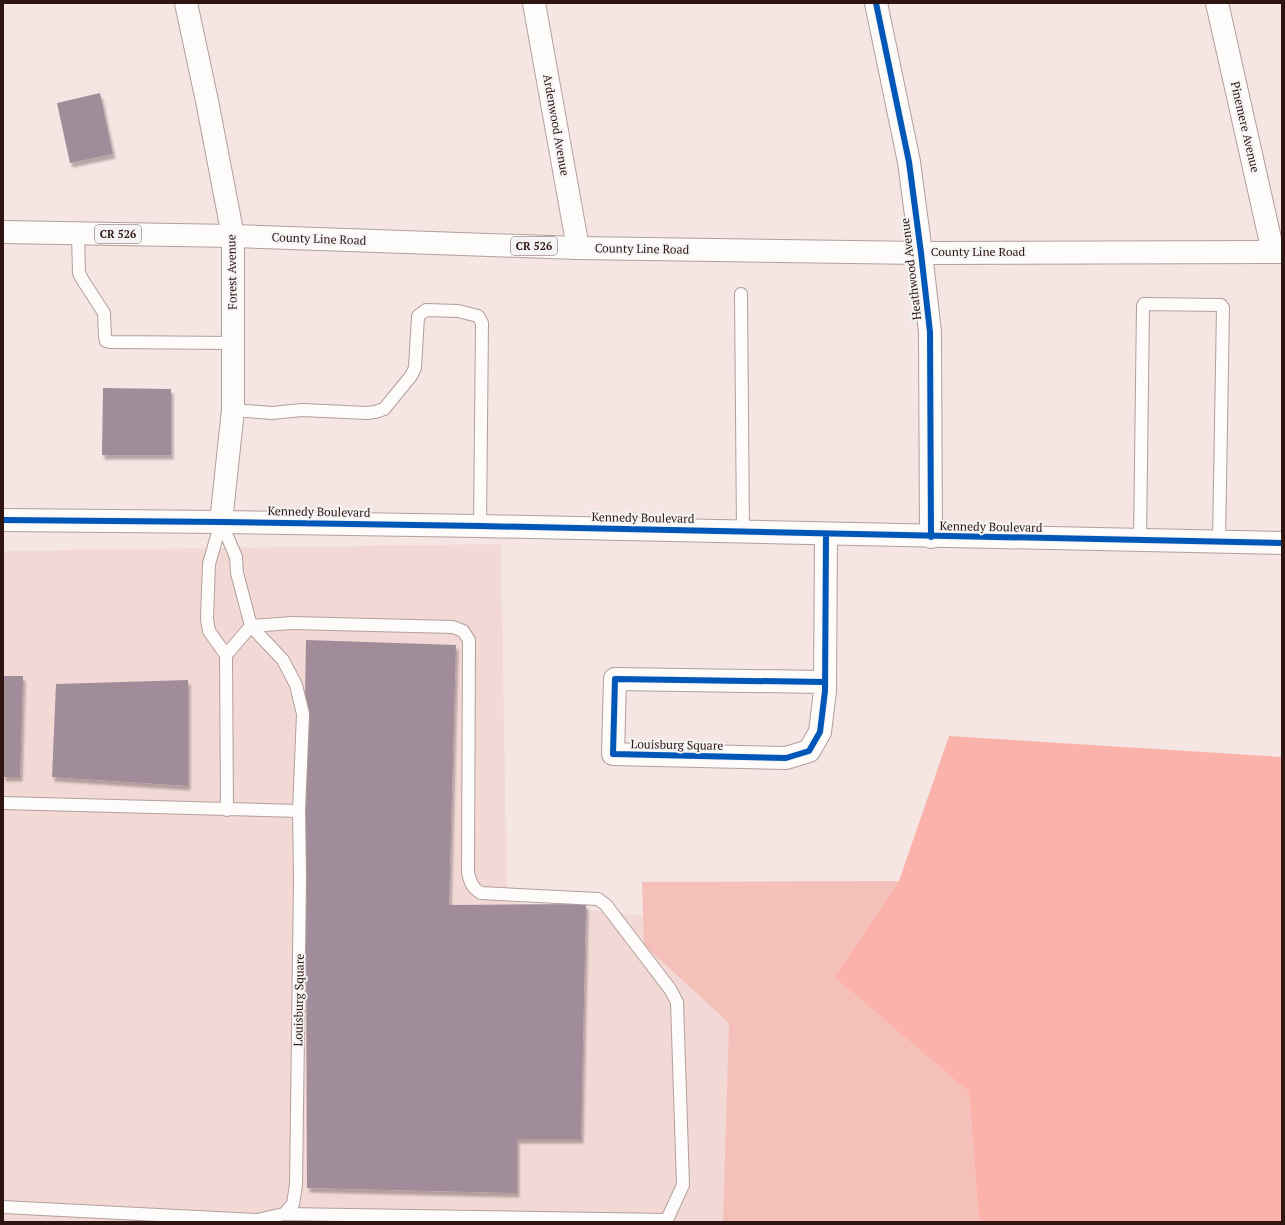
<svg xmlns="http://www.w3.org/2000/svg" width="1285" height="1225" viewBox="0 0 1285 1225" font-family="'PT Serif',serif">
<style>
.built{fill:#f3d9d6}
.green{fill:#f6c0ba}
.forest{fill:#fab2ab}
.building{fill:#a18c9a;filter:url(#shadow)}
.lines{fill:none;stroke-linecap:round;stroke-linejoin:round}
.lane-casing{stroke:#b29f9c;stroke-width:14}
.street-casing{stroke:#b29f9c;stroke-width:24}
.secondary-casing{stroke:#b29f9c;stroke-width:24}
.primary-casing{stroke:#b29f9c;stroke-width:24}
.lane{stroke:#fefbfb;stroke-width:12}
.street{stroke:#fefbfb;stroke-width:22}
.secondary{stroke:#fefbfb;stroke-width:22}
.primary{stroke:#fefbfb;stroke-width:22}
.cycleway-casing{stroke:#f4f4f4;stroke-width:8}
.cycleway{stroke:#0057b8;stroke-width:6}
.labels{text-anchor:middle;stroke-width:4;stroke-linejoin:round;paint-order:stroke}
.shield{fill:#f4f4f4;stroke:#6a5856;stroke-width:1}
.shield-label{font-size:11px;font-weight:bold;fill:#2f1512}
.street-label{font-size:12px;fill:#2f1512;stroke:#f4f4f4}
</style>
<defs>
<filter id="shadow"><feDropShadow dx="2.5" dy="4.5" stdDeviation="1" flood-color="#0004"/></filter>
</defs>
<rect width="100%" height="100%" fill="#f5e5e3"/>
<!-- built -->
<path class="built" d="M501 544 507 902 785 930 768 1222H3V551Z"/>
<!-- green -->
<path class="green" d="M899 881 834 977 969 1092 979 1222H723L729 1023 644 945 642 882Z"/>
<!-- forest -->
<path class="forest" d="M949 736 1282 757V1222H979L969 1092 834 977 899 881Z"/>
<!-- building -->
<path class="building" d="M100 93 113 154 70 163 57 103Z
M103 388 171 389V455H102Z
M306 640 456 645 449 905 586 904 581 1139H517V1193L307 1188 305 701Z
M3 676H23L20 777H3Z
M188 680V786L52 777 56 684Z"/>
<g class="lines">
<!-- lane casing -->
<g class="lane-casing">
<path id="lane" d="M78 234 79 273 82 279 104 313 105 337 106 341 110 342 233 343
M741 294 743 531
M233 410 272 413 302 410 367 413 375 412 384 409 411 376 415 368 418 316 426 310 458 311 478 316 482 323 480 526
M221 522 209 564 207 619 209 631 226 655 227 810
M1140 541 1143 306 1144 304 1221 305 1223 308 1219 542
M226 655 251 626 292 623 453 627 463 631 469 640 468 872C470 882 472 888 481 893L598 899 606 905 670 989 677 1002 683 1185 666 1222
M3 803 299 811
M3 1207 257 1220 284 1214 293 1204 296 1185 300 878 299 811 303 714 296 685 283 660 251 626 237 573 236 557 221 522
M284 1214 667 1220"/>
</g>
<!-- street casing -->
<g class="street-casing">
<path id="street" d="M534 3 578 248
M876 3 909 162 921 253 930 332 931 537
M1217 3 1273 252
M825 682 615 679 613 754 786 758 809 751 820 732 825 691 826 534"/>
</g>
<!-- secondary casing -->
<g class="secondary-casing">
<path id="secondary" d="M186 3 207 101 233 236V410L221 522
M3 520 221 522 480 526 1282 543"/>
</g>
<!-- primary casing -->
<g class="primary-casing">
<path id="primary" d="M3 232 233 236 578 248 921 253 1282 252"/>
</g>
<!-- lane -->
<use href="#lane" class="lane"/>
<!-- street -->
<use href="#street" class="street"/>
<!-- secondary -->
<use href="#secondary" class="secondary"/>
<!-- primary -->
<use href="#primary" class="primary"/>
<!-- cycleway casing -->
<g class="cycleway-casing">
<path id="cycleway" d="M876 3 909 162 921 253 930 332 931 537
M3 520 221 522 480 526 1282 543
M825 682 615 679 613 754 786 758 809 751 820 732 825 691 826 534"/>
</g>
<!-- cycleway -->
<use href="#cycleway" class="cycleway"/>
</g>
<g class="labels">
<!-- shield labels -->
<g class="shield">
<rect x="95" y="225" width="46" height="18" rx="3"/>
<rect x="511" y="237" width="46" height="18" rx="3"/>
</g>
<g class="shield-label">
<text x="118" y="238">CR 526</text>
<text x="534" y="250">CR 526</text>
</g>
<!-- street labels -->
<g class="street-label">
<text transform="translate(556 125) rotate(80)" y="4">Ardenwood Avenue</text>
<text transform="translate(1245 127) rotate(77)" y="4">Pinemere Avenue</text>
<text transform="translate(319 239) rotate(2)" y="4">County Line Road</text>
<text transform="translate(642 249) rotate(1)" y="4">County Line Road</text>
<text x="978" y="256">County Line Road</text>
<text transform="translate(911 269) rotate(-97)" y="4">Heathwood Avenue</text>
<text transform="translate(232 272) rotate(-91)" y="4">Forest Avenue</text>
<text transform="translate(319 512) rotate(1)" y="4">Kennedy Boulevard</text>
<text transform="translate(643 518) rotate(1)" y="4">Kennedy Boulevard</text>
<text transform="translate(991 527) rotate(1)" y="4">Kennedy Boulevard</text>
<text transform="translate(677 745) rotate(1)" y="4">Louisburg Square</text>
<text transform="translate(299 1000) rotate(-89)" y="4">Louisburg Square</text>
</g>
</g>
<!-- border -->
<rect width="1285" height="1225" fill="none" stroke="#2f1512" stroke-width="8"/>
</svg>
